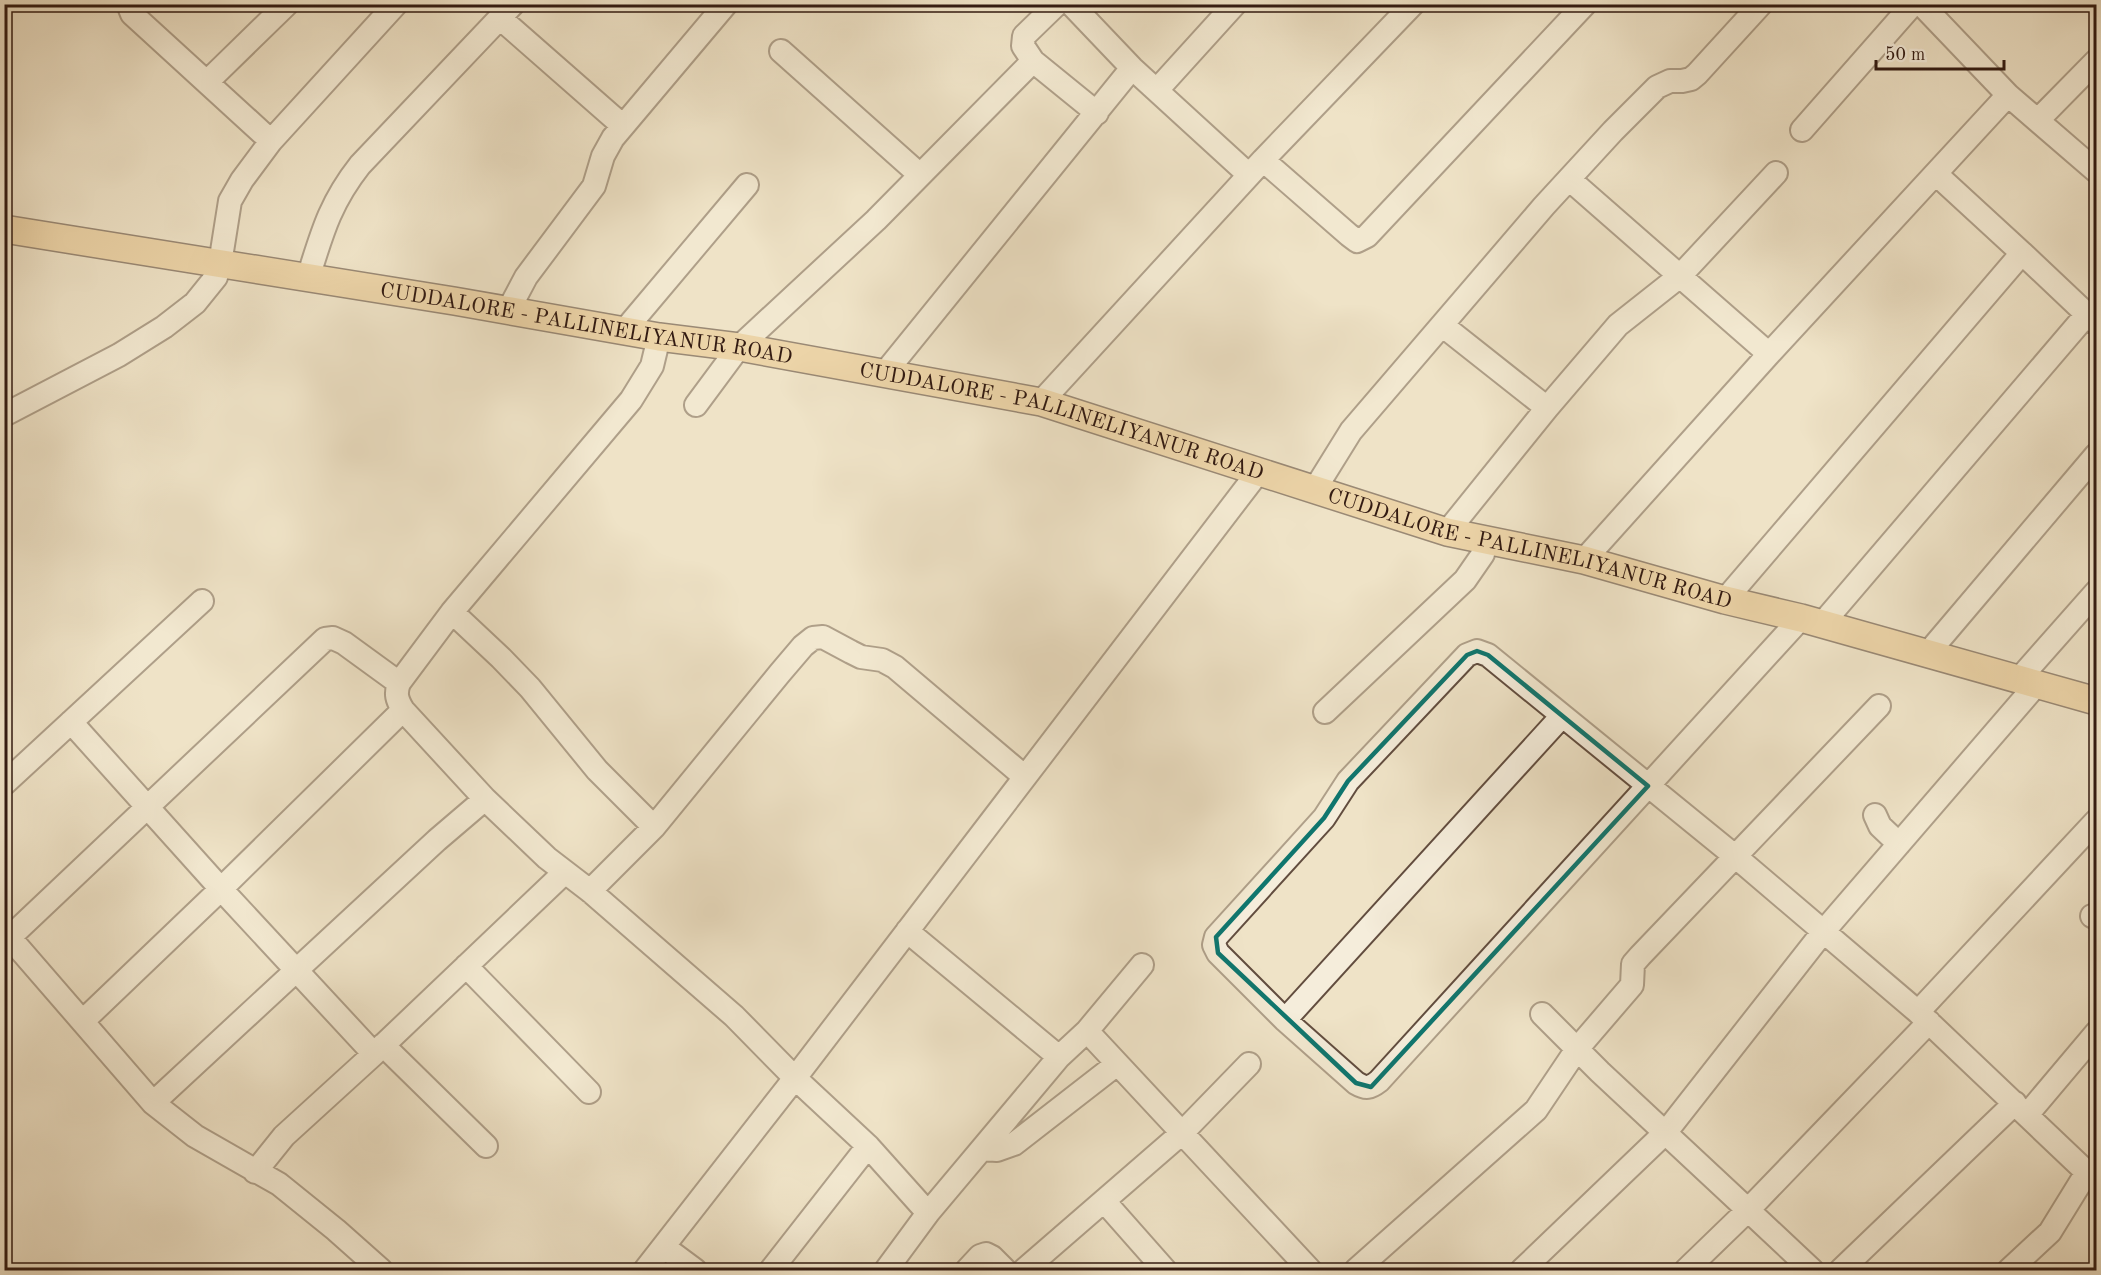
<svg xmlns="http://www.w3.org/2000/svg" width="2101" height="1275" viewBox="0 0 2101 1275" font-family="'Old Standard TT',serif">
<style>
.lines{fill:none;stroke-linecap:round;stroke-linejoin:round}
.minor-casing{stroke:#624d3f;stroke-width:26}
.major-casing{stroke:#331b12;stroke-width:30}
.minor{stroke:#f5eddb;stroke-width:22}
.major{stroke:#e8c284;stroke-width:27}
.marked{fill:none;stroke:#0f766e;stroke-width:4.5;stroke-linejoin:round}
.labels{text-anchor:middle;stroke-width:4.5;stroke-linejoin:round;paint-order:stroke}
.street-label{font-size:21px;fill:#331b12;stroke:#f5eddb}
</style>
<rect width="100%" height="100%" fill="#efe3c7"/>
<filter id="stains"><feTurbulence type="fractalNoise" baseFrequency=".00333" numOctaves="4"/><feColorMatrix values="0 0 0 0 .2 0 0 0 0 .09 0 0 0 0 .02 0 0 0 .5 -.17"/></filter>
<radialGradient id="worn" r=".72"><stop offset=".6" stop-color="#630" stop-opacity="0"/><stop offset="1" stop-color="#630" stop-opacity=".3"/></radialGradient>
<g class="lines">
<!-- minor casing -->
<g class="minor-casing">
<path id="minor" d="M128 4 132 14 271 141
M1057 4 1024 36 1023 46 1033 61 1097 113
M1071 4 1132 68 1249 175
M1921 4 2008 95
M500 18 623 126
M781 51 920 175
M207 82 287 4
M1157 90 1235 4
M2038 120 2096 61
M1802 130 1913 4
M1263 160 1349 235 1357 241 1367 236 1585 4
M1569 179 1769 354
M2022 253 2096 323
M308 278C322 233 330 203 360 165L513 4
M508 311 526 277 594 186 603 156 613 138 726 4
M1442 325 1547 408 1447 532
M624 331 747 185
M659 337 652 366 631 400 452 612 399 683C395 694 397 700 403 710L485 799 547 858 590 891 734 1016 795 1078 868 1146 928 1213
M884 374 1132 68
M1041 402 1263 160 1413 4
M696 405 739 347 876 220 1033 61
M1547 408 1618 325 1680 276 1776 173
M4 415 119 355 164 327 195 303 216 277 220 264 230 201 242 180 271 141 396 4
M1315 489 1351 431 1544 206 1613 131 1657 87 1670 81H1682L1691 79 1697 74 1761 4
M1584 560 1769 354 2008 95 2096 171
M1725 600 2022 253 1936 174
M452 612 501 658 530 688 597 770 654 827
M1801 618 1379 1081C1370 1088 1366 1089 1356 1083L1285 1020 1218 953 1214 945 1216 937 1324 818 1348 781 1467 655 1477 651 1488 655 1736 857 1918 1012 2096 1181
M1822 624 2087 314
M1928 653 2096 455
M2020 678 2096 592
M1325 712 1465 580 1483 554 1486 540
M71 722 221 889 374 1054
M4 784 202 601
M1875 815 1880 826 1899 844
M590 891 654 827 780 673 803 646 813 638 823 637 851 652 861 657 882 660 895 667 1025 777
M2092 916 2096 918
M4 931 153 1103 195 1136 279 1184 336 1230 381 1270
M907 931 1059 1057 1087 1031 1310 1270
M10 937 325 639 333 638 344 643 399 683
M466 966 589 1092
M1918 1012 2096 821
M1542 1014 1600 1072 1748 1210 1929 1022
M1285 1020 1562 716
M83 1021 221 889 403 710
M1087 1031 1142 965
M383 1045 486 1146
M153 1103 437 840 485 799
M2027 1115 2096 1033
M982 1149 997 1150 1014 1144 1117 1064
M255 1172 284 1136 374 1054 565 872
M1104 1201 1165 1270
M664 1247 695 1270
M645 1270 795 1078 1259 471
M771 1270 868 1146
M886 1270 928 1213 1059 1057
M967 1270 980 1256 986 1254 992 1257 1005 1270
M1024 1270 1182 1133 1249 1064
M1356 1270 1536 1110 1577 1049 1632 985 1633 964 1640 956 1879 706
M1522 1270 1666 1132 1823 932 2036 685
M1686 1270 1748 1210 1812 1270
M1841 1270 2015 1103
M2009 1270 2050 1232 2087 1172"/>
</g>
<!-- major casing -->
<g class="major-casing">
<g id="major">
<path id="s1" d="M4 229 454 301 659 337 739 347 1041 402 1447 532 1584 560 1725 600 1801 618 2096 701"/>
</g>
</g>
<!-- minor -->
<use href="#minor" class="minor"/>
<!-- major -->
<use href="#major" class="major"/>
</g>
<!-- marked area -->
<path d="M0 0H2101V1275H0ZM1477 651 1488 655 1648 786 1371 1087 1356 1083 1218 953 1216 937 1324 818 1348 781 1467 655Z" fill="#efe3c7" fill-opacity=".55" fill-rule="evenodd"/>
<path class="marked" d="M1477 651 1488 655 1648 786 1371 1087 1356 1083 1218 953 1216 937 1324 818 1348 781 1467 655Z"/>
<g class="labels">
<!-- street labels -->
<g class="street-label">
<text dy="7" stroke="none"><textPath href="#s1" startOffset="590">CUDDALORE - PALLINELIYANUR ROAD</textPath></text>
<text dy="7" stroke="none"><textPath href="#s1" startOffset="1076">CUDDALORE - PALLINELIYANUR ROAD</textPath></text>
<text dy="7" stroke="none"><textPath href="#s1" startOffset="1562">CUDDALORE - PALLINELIYANUR ROAD</textPath></text>
</g>
</g>
<!-- margin -->
<rect width="2101" height="1275" fill="none" stroke="#efe3c7" stroke-width="24"/>
<rect x="6" y="6" width="2089" height="1263" fill="none" stroke="#331b12" stroke-width="3"/>
<rect x="12" y="12" width="2077" height="1251" fill="none" stroke="#331b12" stroke-width="1.5"/>
<!-- scale -->
<path d="M1876 60v9h128v-9" fill="none" stroke="#331b12" stroke-width="3"/>
<text x="1885" y="60" font-size="18" fill="#331b12" stroke="#f5eddb" stroke-width="4.5" paint-order="stroke">50 m</text>
<rect width="100%" height="100%" filter="url(#stains)"/>
<rect width="100%" height="100%" fill="url(#worn)"/>
</svg>
